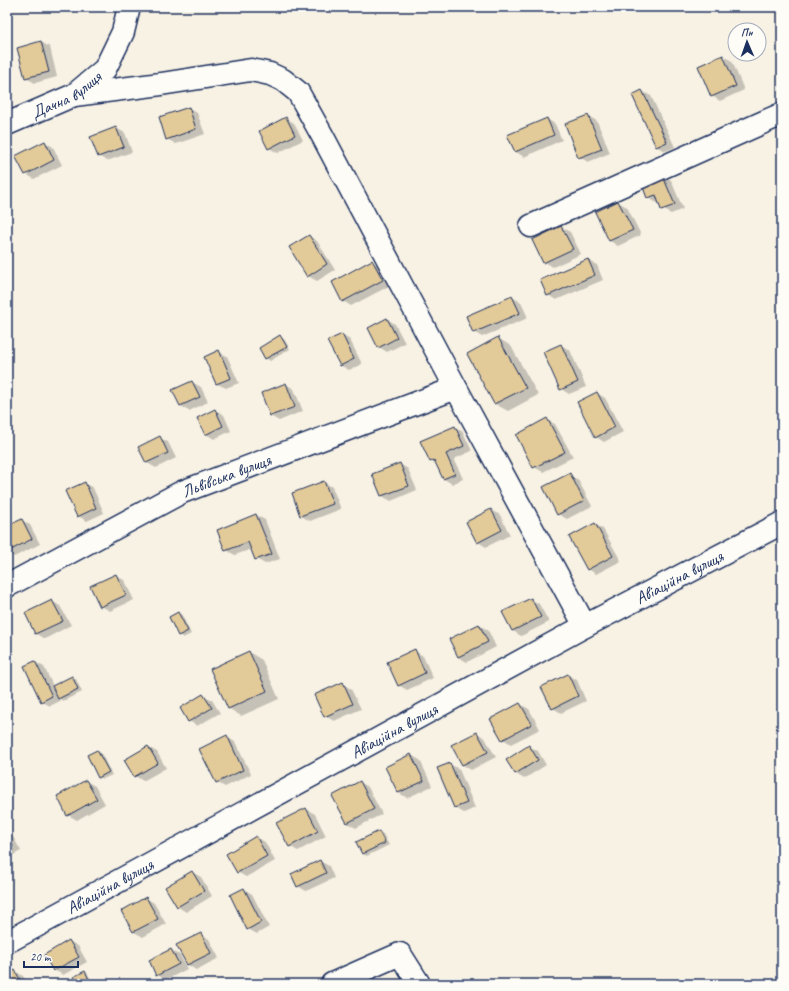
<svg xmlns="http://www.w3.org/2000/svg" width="789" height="991" viewBox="0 0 789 991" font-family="Caveat,sans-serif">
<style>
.shadow{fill:#0003}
.building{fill:#e3ca99;stroke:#1b2f5e}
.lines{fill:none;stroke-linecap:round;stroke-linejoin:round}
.minor-casing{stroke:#1b2f5e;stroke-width:25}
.minor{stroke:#fdfcf7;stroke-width:22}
.labels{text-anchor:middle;stroke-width:4;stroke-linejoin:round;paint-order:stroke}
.street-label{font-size:17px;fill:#1b2f5e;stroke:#fdfcf7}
</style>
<rect width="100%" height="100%" fill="#f8f2e4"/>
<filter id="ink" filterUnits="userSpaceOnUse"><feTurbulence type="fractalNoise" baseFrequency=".025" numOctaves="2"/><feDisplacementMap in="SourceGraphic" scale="8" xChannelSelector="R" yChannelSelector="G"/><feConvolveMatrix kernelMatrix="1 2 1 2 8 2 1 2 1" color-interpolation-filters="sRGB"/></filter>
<g filter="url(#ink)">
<!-- shadow -->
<path class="shadow" d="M41 42 50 47 57 77 35 83 26 78 18 48Z
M723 56 732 61 744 90 720 101 712 96Z
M7 76 9 83 7 84Z
M642 91 651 96 675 147 666 151 657 147Z
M189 108 197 113 205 134 176 144 167 139Z
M588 116 597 121 610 153 588 162 579 157Z
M286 118 294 123 303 140 278 153 269 148Z
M547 119 555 124 562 140 524 157 516 152Z
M116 128 125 133 132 152 107 161 98 156Z
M45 142 53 147 62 165 34 179 26 174Z
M662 175 671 180 683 209 671 214 662 209 659 202 657 203 648 198 642 183Z
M618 202 627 207 641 235 618 246 610 241 596 212Z
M561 227 570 232 581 254 553 267 544 262Z
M309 236 317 241 335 270 317 281 308 276Z
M588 260 597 265 603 280 556 300 548 295Z
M372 262 381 267 391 285 351 306 343 301Z
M512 297 521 302 528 318 482 337 474 332Z
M387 319 395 324 405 343 387 352 379 347Z
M342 335 350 340 362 364 349 370 340 365Z
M280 337 284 339 290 349 270 361 266 358Z
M498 338 511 346 538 395 508 411 495 404 468 354Z
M561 345 570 350 586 387 569 394 561 389Z
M219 352 227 356 239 383 226 388 217 384Z
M192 382 201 387 208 402 189 411 181 406Z
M286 384 294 389 303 411 279 421 270 416Z
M597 393 605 398 623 432 604 442 596 437Z
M215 410 224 415 231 431 214 439 206 434Z
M547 420 555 424 573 457 543 472 534 467Z
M455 427 463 432 472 451 454 459 463 479 452 484 444 479 438 465 430 461Z
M160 438 168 442 176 458 156 468 147 463 139 447Z
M400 464 408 469 417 490 391 501 382 496 374 474Z
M570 475 578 480 592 506 567 519 558 514Z
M324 482 332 487 341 509 310 521 301 516 293 494Z
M84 483 93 488 104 513 87 521 78 516Z
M491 510 500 515 510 535 486 547 478 542Z
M256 515 265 520 280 559 265 564 256 559 252 549 235 555 226 550Z
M22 520 30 525 40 544 14 557 7 553V527Z
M595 524 603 529 621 561 596 574 588 569Z
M116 575 124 580 134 600 110 611 101 606Z
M531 599 539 604 549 622 521 636 513 631Z
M52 601 60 606 71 625 45 639 36 634 26 614Z
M178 613 182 615 191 634 183 638 179 635Z
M479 625 488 630 496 647 467 662 458 657 450 639Z
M415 651 423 656 433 678 407 690 398 685Z
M249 652 262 660 279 699 241 716 228 708Z
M35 662 44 667 53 686 72 677 76 679 82 692 63 701 58 698 60 701 50 706 41 701Z
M568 675 577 680 586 701 561 713 553 708Z
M343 684 351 689 361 709 334 721 325 716Z
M203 695 212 700 220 713 197 726 189 721Z
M520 704 529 709 540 729 511 744 503 739Z
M477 733 485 738 496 757 471 770 463 765 452 746Z
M227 737 235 742 251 774 225 787 216 782Z
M529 746 538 751 546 765 524 779 516 774 507 760Z
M148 747 157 752 166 768 143 781 135 776Z
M97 751 101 753 112 775 103 779 99 777Z
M411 755 420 760 432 786 407 798 399 793 386 767Z
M450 764 459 769 475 808 464 813 455 808 438 769Z
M86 781 95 786 105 804 77 820 68 815Z
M360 782 368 787 382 814 356 828 347 823Z
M306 809 315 814 326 836 298 851 289 846Z
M7 832 12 835 21 851 7 858Z
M379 832 383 834 389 845 367 856 363 854 357 842Z
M256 837 265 842 275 861 246 877 237 872Z
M320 861 329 866 334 878 306 891 298 886Z
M192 872 201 877 212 896 186 912 178 907 166 888Z
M244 889 252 894 269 927 257 934 248 929Z
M146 898 154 903 166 924 143 937 134 932 123 911Z
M201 934 209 939 219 958 196 970 188 965Z
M69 941 78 946 87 962 63 975 54 970Z
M171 950 180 955 187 969 166 980 157 975Z
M15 971 23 976 28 984H7V975Z
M85 972 88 974 93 984H78Z"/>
<!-- building -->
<path class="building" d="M41 41 49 72 25 78 17 48Z
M723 55 736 86 711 97 698 66Z
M642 90 667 142 656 147 632 95Z
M189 107 196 129 166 140 159 117Z
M588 115 602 149 578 158 565 124Z
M286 117 295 135 268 149 259 131Z
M547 118 554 135 515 152 507 135Z
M116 127 124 147 98 157 90 137Z
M45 141 54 160 25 175 15 156Z
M662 174 675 205 661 210 656 195 647 198 641 182Z
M618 201 633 230 609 241 595 212Z
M561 226 573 249 543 263 532 240Z
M309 235 327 264 307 277 289 247Z
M588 259 595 275 547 296 540 280Z
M372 260 383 280 342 302 332 282Z
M512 296 520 313 473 333 466 316Z
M387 318 397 338 378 348 368 328Z
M342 334 354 359 340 366 327 341Z
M280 335 287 347 265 359 259 348Z
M498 337 526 388 494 404 467 354Z
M561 344 578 382 560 390 543 352Z
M219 350 231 378 216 384 204 357Z
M192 381 200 397 180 406 172 390Z
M286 383 295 407 270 416 261 393Z
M597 392 615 427 595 438 577 402Z
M215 409 223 426 205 435 197 418Z
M547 418 565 452 533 468 516 435Z
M455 426 464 446 446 454 455 474 443 479 434 460 430 462 420 441Z
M160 436 168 453 146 463 138 447Z
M400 463 409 486 381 496 372 474Z
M570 473 584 501 557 515 543 487Z
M324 481 333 504 300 516 292 493Z
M85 482 96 508 77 517 65 491Z
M491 509 502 530 477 543 466 522Z
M256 514 272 554 255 560 248 542 225 551 217 530Z
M22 519 32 539 7 552V526Z
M595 523 613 556 587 570 569 537Z
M116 574 126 595 100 607 90 586Z
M531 598 541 617 512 631 502 612Z
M52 600 63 621 35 634 25 613Z
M178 612 188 631 178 636 169 617Z
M479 624 488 642 458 657 449 639Z
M415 649 425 673 398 686 387 662Z
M249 651 267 691 228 709 210 669Z
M35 661 52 696 41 702 24 666Z
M568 674 578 696 552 709 541 687Z
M72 676 78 689 58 699 52 686Z
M343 682 353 704 324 717 314 695Z
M203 694 212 708 188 722 180 708Z
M520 703 532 724 502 740 490 719Z
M477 732 488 752 462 765 451 745Z
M227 735 243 770 216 783 199 749Z
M529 745 538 760 515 774 506 760Z
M148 746 158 763 134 777 124 760Z
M97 750 109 772 98 778 87 755Z
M411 754 424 781 398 793 385 767Z
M450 763 467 803 454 808 437 768Z
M86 780 97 799 67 816 57 796Z
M360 781 374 809 347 823 332 796Z
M306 808 318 831 289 847 276 823Z
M379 831 385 843 362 854 356 842Z
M7 836 13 846 7 849Z
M256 836 267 856 237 873 226 854Z
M320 860 326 873 297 887 291 874Z
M192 871 204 891 177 907 165 887Z
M244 888 261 922 247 930 230 895Z
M146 897 158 919 133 932 121 911Z
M201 933 211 953 187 965 176 945Z
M69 940 79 957 53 971 44 955Z
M171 949 179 964 156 976 149 960Z
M15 970 22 984H7V974Z
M85 971 91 984H77L73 977Z"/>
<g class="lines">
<!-- minor casing -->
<g class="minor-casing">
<g id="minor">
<path d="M74 95 161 84 251 70 270 74 283 80 298 92 322 135 456 388 585 626"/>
<path id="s1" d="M7 124 74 95 105 69 123 32 129 7"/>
<path d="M531 226 782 114"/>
<path id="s2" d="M7 586 182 492 456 388"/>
<path id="s3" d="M7 942 585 626 782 523"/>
<path d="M332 984 400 954 419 984"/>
</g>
</g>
<!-- minor -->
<use href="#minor" class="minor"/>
</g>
</g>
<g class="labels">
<!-- street labels -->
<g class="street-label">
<text dy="6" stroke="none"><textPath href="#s1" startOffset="66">Дачна вулиця</textPath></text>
<text dy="6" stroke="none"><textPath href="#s2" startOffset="246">Львівська вулиця</textPath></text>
<text dy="6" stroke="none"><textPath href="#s3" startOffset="765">Авіаційна вулиця</textPath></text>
<text dy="6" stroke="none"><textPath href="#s3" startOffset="441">Авіаційна вулиця</textPath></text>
<text dy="6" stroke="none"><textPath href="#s3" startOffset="117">Авіаційна вулиця</textPath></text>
</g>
</g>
<!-- margin -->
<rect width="789" height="991" fill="none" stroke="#fdfcf7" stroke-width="24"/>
<rect x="12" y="12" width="765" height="967" fill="none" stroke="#1b2f5e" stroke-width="1.5" filter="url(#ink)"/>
<!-- north arrow -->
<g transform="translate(747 42) rotate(358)"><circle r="19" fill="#fdfcf7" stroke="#a3aaba"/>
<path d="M0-3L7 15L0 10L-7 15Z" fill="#1b2f5e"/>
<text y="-6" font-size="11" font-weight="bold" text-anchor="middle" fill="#1b2f5e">Пн</text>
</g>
<!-- scale -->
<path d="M24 961v6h54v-6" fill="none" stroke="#1b2f5e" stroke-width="2"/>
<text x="30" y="961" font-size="12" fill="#1b2f5e" stroke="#fdfcf7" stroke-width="3" paint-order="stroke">20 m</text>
</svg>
